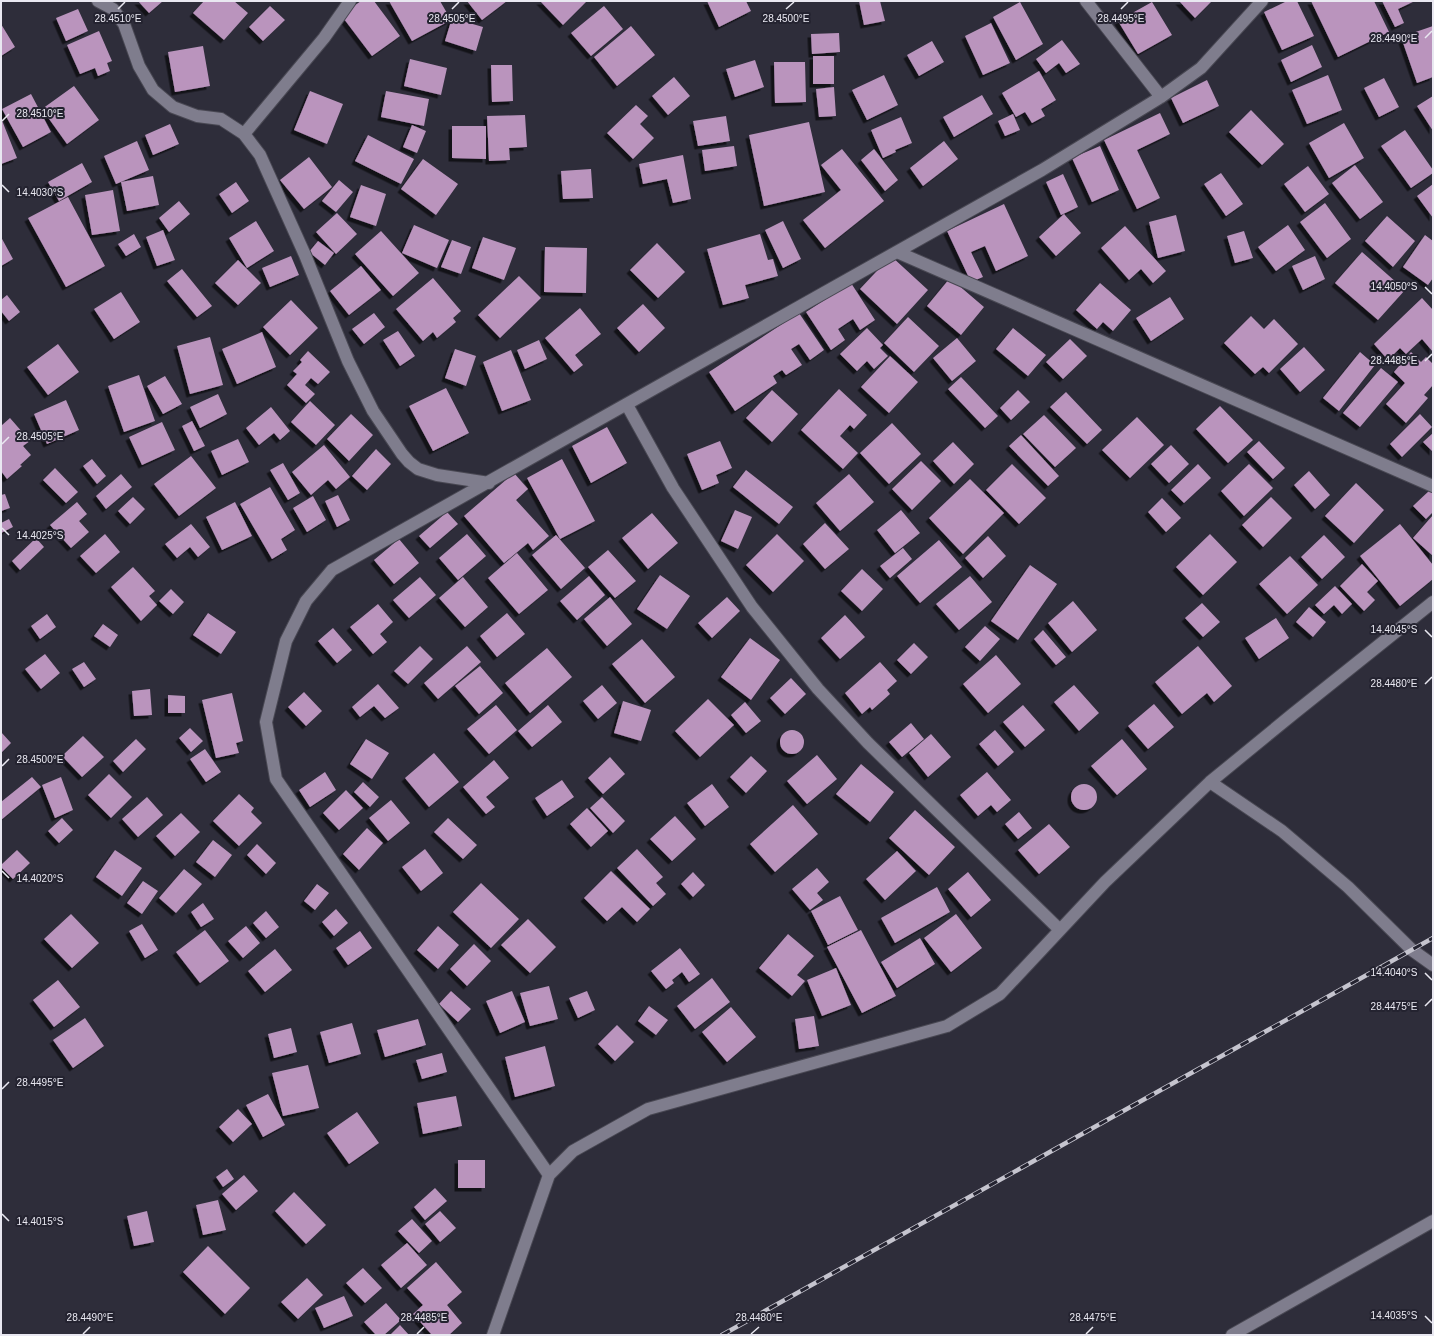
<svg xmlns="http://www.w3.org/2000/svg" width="1434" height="1336" viewBox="0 0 1434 1336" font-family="Arial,sans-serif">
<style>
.building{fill:#ba94bd;filter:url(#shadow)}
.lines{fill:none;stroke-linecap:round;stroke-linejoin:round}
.minor-casing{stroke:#494853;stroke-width:14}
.minor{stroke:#7f7d8d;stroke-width:12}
.rail-casing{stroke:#c5c4ce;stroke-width:4.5}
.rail{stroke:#242330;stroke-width:3;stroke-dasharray:9;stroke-linecap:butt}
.ticks{fill:none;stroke:#e9e8f1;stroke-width:1.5}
.ticks-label{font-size:10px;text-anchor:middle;fill:#e9e8f1;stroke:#242330;stroke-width:4;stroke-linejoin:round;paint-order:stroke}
</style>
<defs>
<filter id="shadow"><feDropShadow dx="-3.5" dy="3.5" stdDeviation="0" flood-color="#0009"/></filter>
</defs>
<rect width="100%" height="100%" fill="#2e2d3a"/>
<!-- building -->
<path class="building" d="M138 1H163L149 13Z
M204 1H234L248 13 224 40 193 13Z
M361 1H374L400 36 372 56 341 15Z
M389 1H440L451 20 412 41Z
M467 1H507L482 20Z
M540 1H587L563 25Z
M707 1H746L751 11 719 27Z
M859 1H880L885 21 864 25Z
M1179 1H1212L1195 18Z
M1287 1H1297L1314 36 1282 50 1264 12Z
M1311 1H1374L1389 32 1338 57Z
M1382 1H1415L1398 9 1404 23 1395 27Z
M1020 2 1043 44 1016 60 993 17Z
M1152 2 1172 35 1138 54 1118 21Z
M270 6 285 20 263 41 249 27Z
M604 6 623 29 591 56 571 33Z
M78 9 88 31 66 41 56 18Z
M452 18 483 27 476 51 445 41Z
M991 23 1010 63 983 75 965 36Z
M1 24 15 47 1 56Z
M631 26 655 55 617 86 594 57Z
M1433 26V77L1417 83 1401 37Z
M99 31 112 61 107 63 110 71 98 76 95 68 80 74 67 45Z
M839 33 840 52 812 54 811 34Z
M1062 40 1080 64 1066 73 1059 63 1046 73 1036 59Z
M932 41 944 62 919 76 907 55Z
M1312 45 1322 67 1291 82 1281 60Z
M203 46 210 86 175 92 168 52Z
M813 56H834V84H813Z
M410 59 447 68 441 95 404 86Z
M755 60 764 87 735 97 726 69Z
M774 62H805L806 102 775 103Z
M491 65H512L513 101 492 102Z
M1039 71 1056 100 1041 109 1045 116 1032 123 1025 112 1016 117 1002 93Z
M884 75 898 105 867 120 852 90Z
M1328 75 1342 110 1307 124 1292 90Z
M674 77 690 96 668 115 652 96Z
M1384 78 1399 107 1379 117 1364 88Z
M1207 80 1219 106 1183 123 1171 98Z
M74 86 99 120 67 144 42 109Z
M834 87 836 116 819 117 816 89Z
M310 91 343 104 327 144 294 130Z
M386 91 429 99 424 126 381 117Z
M31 94 51 132 23 147 2 109Z
M982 95 993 114 954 137 943 117Z
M1433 96V131L1417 106Z
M636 105 648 116 640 124 654 138 633 159 607 133Z
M1251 110 1284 144 1262 165 1229 132Z
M1160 113 1170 134 1137 150 1160 198 1137 209 1104 140Z
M1013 114 1020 130 1005 136 998 121Z
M525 115 527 147 509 148 510 160 489 161 487 116Z
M726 116 730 141 698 146 693 121Z
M901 117 912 143 895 150 896 152 883 158 871 130Z
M1 118 17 158 1 164Z
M809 122 825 192 764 206 749 135Z
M1344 123 1364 158 1329 178 1309 143Z
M170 124 179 144 153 155 145 135Z
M412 125 426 131 417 153 403 147Z
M452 126H486V159L452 158Z
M1405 130 1433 170V173L1411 188 1381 146Z
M368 135 414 159 401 184 355 161Z
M137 141 149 170 116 184 104 156Z
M944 141 958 159 923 186 910 168Z
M734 146 737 166 705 171 702 150Z
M1100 146 1119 190 1092 202 1072 158Z
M842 149 884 201 825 248 803 220 841 190 821 165Z
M874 149 898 180 885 191 861 160Z
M683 155 691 199 673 203 667 179 643 184 639 164Z
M309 157 332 187 304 209 280 180Z
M423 159 458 184 436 215 401 189Z
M82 163 92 182 59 201 48 182Z
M1355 165 1383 202 1360 219 1332 183Z
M1308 166 1329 194 1305 212 1284 184Z
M591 169 593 198 563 199 561 171Z
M1221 173 1243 204 1226 216 1204 184Z
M1063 174 1078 207 1061 215 1046 182Z
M153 176 159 205 127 211 121 182Z
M339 180 353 192 336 212 322 201Z
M236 182 249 201 232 213 219 194Z
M1433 184V218L1417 196Z
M361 185 386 194 376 226 350 217Z
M113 190 120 231 92 235 85 195Z
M68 197 105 266 66 287 28 218Z
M179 201 190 214 169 232 159 218Z
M1325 203 1351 239 1327 258 1300 222Z
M1004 204 1028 256 996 271 985 246 971 252 983 277 971 282 947 231Z
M337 213 357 234 336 254 316 232Z
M1064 214 1081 233 1056 256 1039 237Z
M1176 215 1185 251 1158 258 1149 222Z
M1387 216 1415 241 1393 267 1365 241Z
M256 221 274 251 247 268 229 238Z
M783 221 801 259 783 268 765 230Z
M414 225 449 240 437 268 402 253Z
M1288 225 1305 250 1276 271 1258 247Z
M1125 226 1166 271 1153 283 1141 269 1129 280 1101 248Z
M163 230 175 260 157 266 146 237Z
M381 231 419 273 393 296 355 254Z
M1244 231 1253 258 1235 263 1227 236Z
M134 234 141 247 126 256 118 244Z
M760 234 768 260 773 259 778 276 745 285 749 298 723 305 707 249Z
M1425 235 1433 241V278L1428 285 1403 267Z
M1 237 13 259 1 266Z
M483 237 516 248 504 280 472 268Z
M452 240 471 247 461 274 441 267Z
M318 241 334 253 325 265 309 252Z
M657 243 685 272 658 298 630 270Z
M545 247 587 248 586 293 544 292Z
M1362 252 1405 290 1378 320 1335 283Z
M291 256 299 275 270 287 262 268Z
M891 256 928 290 897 324 860 289Z
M1315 256 1325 279 1303 290 1292 266Z
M238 260 261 283 238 305 215 283Z
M361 266 381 290 349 315 330 291Z
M182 269 212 306 197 317 167 281Z
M519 276 541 298 500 338 478 315Z
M433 278 461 311 453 318 456 322 437 338 433 332 423 341 396 309Z
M950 278 984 307 961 335 927 306Z
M851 283 875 320 860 330 853 319 838 329 845 340 831 350 806 312Z
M1100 283 1131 310 1113 331 1103 322 1097 329 1076 310Z
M121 292 140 322 114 339 94 309Z
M7 295 20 312 9 321 1 311V300Z
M1170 297 1184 319 1151 341 1136 318Z
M1422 298 1433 310V352L1422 339 1406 354 1400 348 1388 360 1374 344Z
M291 300 318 328 290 355 263 327Z
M643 304 665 328 639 352 617 328Z
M580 308 601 334 575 355 583 365 574 372 545 338Z
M374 313 385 327 364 344 352 329Z
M799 313 824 350 810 360 799 344 791 349 802 365 786 375 782 370 773 376 777 383 735 411 709 372Z
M1251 316 1264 329 1274 319 1298 344 1269 373 1263 367 1255 374 1224 343Z
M908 317 939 346 914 372 884 343Z
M867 328 883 345 880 348 888 356 874 369 867 361 857 371 840 354Z
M1013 328 1046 355 1028 376 996 349Z
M398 331 415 356 400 366 383 340Z
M262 332 276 367 237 384 222 349Z
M210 337 223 385 190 394 177 346Z
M957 338 976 361 952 381 933 358Z
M1070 339 1087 356 1063 379 1046 362Z
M539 340 547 359 525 369 517 350Z
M58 344 79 372 48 395 27 367Z
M1304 347 1325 370 1300 392 1280 369Z
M455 349 476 356 466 386 445 378Z
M511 350 531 400 502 411 483 362Z
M308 351 330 372 318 384 311 378 305 385 315 394 306 403 287 385 297 374 293 371 302 362 300 360Z
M1360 352 1375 365 1339 411 1323 398Z
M1411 352 1421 362 1426 357 1433 364V385L1424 395 1428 398 1406 423 1386 404 1405 383 1394 372Z
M890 356 918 382 889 413 861 387Z
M1381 368 1398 382 1360 427 1343 413Z
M139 375 155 421 124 432 108 386Z
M165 376 182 404 163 414 147 386Z
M961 377 998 416 985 428 948 389Z
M446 388 469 433 433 451 409 406Z
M839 389 867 415 854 429 850 425 840 436 858 453 843 469 801 430Z
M772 390 798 414 772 442 746 418Z
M1018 390 1030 402 1011 420 1000 408Z
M1066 392 1102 430 1087 444 1050 407Z
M218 394 227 414 200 428 190 407Z
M66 400 79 430 47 444 34 414Z
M310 401 335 425 316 445 291 422Z
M1220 406 1253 440 1228 463 1196 429Z
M271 407 290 431 280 440 274 433 259 445 246 428Z
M351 414 373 435 349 461 327 439Z
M1420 414 1432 427 1402 457 1390 444Z
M1044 415 1076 448 1055 467 1023 434Z
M1137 417 1164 445 1130 478 1102 450Z
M10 418 30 441 23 446 31 455 20 465 22 466 7 479 1 471V426Z
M192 421 205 446 194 451 182 426Z
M162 422 175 450 142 465 129 437Z
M892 423 921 454 889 484 860 453Z
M607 427 627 463 591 483 572 446Z
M1433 433V452L1423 442Z
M1021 435 1059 476 1048 486 1009 446Z
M238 439 249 462 222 475 211 451Z
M720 441 732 468 716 475 719 483 702 490 687 454Z
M1259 441 1285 468 1273 479 1247 452Z
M953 442 974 464 954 484 933 461Z
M324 445 350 477 336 489 328 480 311 495 292 472Z
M1171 445 1189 464 1169 483 1151 464Z
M376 449 391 464 367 490 352 476Z
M191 456 216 488 179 516 154 484Z
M92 459 106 476 97 484 83 466Z
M562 459 595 521 560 539 527 478Z
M921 461 941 481 912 510 892 489Z
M283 463 300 493 288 500 270 470Z
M1012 464 1046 498 1019 524 986 490Z
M1198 464 1211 478 1184 503 1171 490Z
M1249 464 1273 488 1244 516 1221 491Z
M55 468 78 492 66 503 43 480Z
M746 470 793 507 779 524 733 487Z
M1309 471 1330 495 1315 509 1294 485Z
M514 473 528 489 516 500 549 536 533 550 528 543 504 563 464 516Z
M121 474 132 487 106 509 96 496Z
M849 474 874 502 840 531 816 503Z
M970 479 1004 513 963 554 929 518Z
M1356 483 1384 510 1354 543 1325 516Z
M270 487 295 530 281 539 287 550 272 559 240 504Z
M1430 490 1433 493V512L1426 519 1413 506Z
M5 494 10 508 1 511V495Z
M338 495 350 520 337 527 325 501Z
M313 496 326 520 307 532 293 508Z
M133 497 145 509 130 524 118 511Z
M1271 497 1292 518 1263 547 1242 525Z
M1162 498 1181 518 1166 532 1148 512Z
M77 502 87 514 79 521 89 532 71 548 50 525Z
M235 502 252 536 222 550 206 517Z
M735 510 752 517 738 549 721 541Z
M901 510 920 533 895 553 877 530Z
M447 512 458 524 430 548 419 536Z
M652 513 678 543 648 569 622 538Z
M1433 515V556L1413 538Z
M9 519 13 527 1 533V523Z
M825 523 849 549 825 569 803 544Z
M191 524 210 547 198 557 190 547 177 558 165 544Z
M1400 524 1433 565V579L1400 606 1360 556Z
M105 534 120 552 96 573 80 556Z
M467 534 486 556 458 580 439 558Z
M777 534 804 561 773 592 746 565Z
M1210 534 1237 562 1203 595 1176 567Z
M556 535 585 568 561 589 532 555Z
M1324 535 1345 557 1322 579 1301 557Z
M988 536 1006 556 983 578 965 558Z
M36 538 44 547 20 570 12 561Z
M399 539 419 563 394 584 374 560Z
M939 540 962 567 920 603 897 576Z
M903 548 912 559 890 578 880 566Z
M608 550 636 581 615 598 588 567Z
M517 553 548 590 519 614 488 578Z
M1290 556 1318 585 1287 614 1259 584Z
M1362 564 1378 581 1367 592 1375 600 1364 611 1340 586Z
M1030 565 1057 584 1018 640 991 621Z
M133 567 155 591 149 596 157 605 141 621 111 587Z
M862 569 883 589 862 611 841 591Z
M660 575 690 596 667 629 637 609Z
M589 576 605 595 577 620 560 601Z
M970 576 992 602 959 630 936 604Z
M420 577 436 595 409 618 393 600Z
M463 577 488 607 465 627 439 598Z
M1335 586 1352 604 1342 614 1334 605 1324 614 1315 605Z
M171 589 184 602 173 614 159 601Z
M610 597 632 624 607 646 584 619Z
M727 597 740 611 712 638 698 623Z
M1073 601 1097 630 1072 652 1048 623Z
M1202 603 1220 622 1203 637 1185 618Z
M378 604 393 622 380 634 387 642 373 654 350 627Z
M1309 607 1326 622 1313 637 1296 622Z
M208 613 236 632 221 654 193 635Z
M507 613 525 634 497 657 480 636Z
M47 614 56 627 40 639 31 626Z
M845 615 865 637 840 659 821 638Z
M1276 618 1289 638 1259 659 1245 638Z
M103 624 118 635 110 647 94 636Z
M985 626 1000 639 980 661 965 647Z
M333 628 352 650 337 663 318 641Z
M1043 630 1066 657 1056 665 1034 639Z
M750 638 780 660 751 700 721 677Z
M642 639 675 677 645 703 612 664Z
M914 643 928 657 911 674 897 660Z
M420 646 433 659 408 684 394 671Z
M467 646 481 662 438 699 424 683Z
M1198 646 1232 686 1214 702 1207 693 1182 714 1155 682Z
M547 648 572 677 530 713 505 683Z
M45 654 60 673 41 689 25 669Z
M996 655 1021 684 988 713 963 684Z
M84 662 96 679 84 687 72 669Z
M880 662 897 681 887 690 890 694 872 710 870 707 862 714 845 693Z
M480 666 503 693 479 714 455 686Z
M791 678 806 694 785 714 770 698Z
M378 684 399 708 385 718 374 706 360 717 352 707Z
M602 685 617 703 598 719 583 701Z
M1074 685 1099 713 1079 731 1054 702Z
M150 689 152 715 134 716 132 691Z
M304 692 322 711 306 726 288 707Z
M232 693 243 741 236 743 239 753 216 758 202 700Z
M168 695 185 696V713H168Z
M708 699 734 725 700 757 675 731Z
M623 701 651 710 641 741 614 733Z
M745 702 761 721 746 733 731 715Z
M1154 704 1174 727 1148 749 1128 726Z
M496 705 517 730 489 754 467 729Z
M548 705 562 722 532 747 518 731Z
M1023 705 1045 730 1025 747 1003 722Z
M911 723 924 739 902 757 889 742Z
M190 728 203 741 191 752 179 738Z
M780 742a12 12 0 1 1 24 0a12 12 0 1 1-24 0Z
M995 730 1014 752 998 766 979 744Z
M1 732 11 743 1 753Z
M931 734 951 757 928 777 909 753Z
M83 736 104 757 82 777 62 756Z
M136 739 146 749 123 772 113 761Z
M366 739 389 753 372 779 350 764Z
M1122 739 1147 769 1117 795 1091 766Z
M205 749 221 772 206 782 190 759Z
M434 753 459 782 429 807 405 778Z
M817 755 837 779 807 804 787 781Z
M751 756 767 771 746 793 730 777Z
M610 757 625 774 603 794 588 778Z
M494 760 509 778 486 797 495 807 486 814 463 787Z
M861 764 894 792 870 822 836 794Z
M325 772 336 790 310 807 299 790Z
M987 772 1011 800 997 812 991 805 978 816 960 795Z
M109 774 132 797 111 818 88 795Z
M32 777 41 787 1 820V802Z
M61 777 73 810 55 818 42 785Z
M562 780 574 797 547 816 535 798Z
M363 782 379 797 370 807 354 792Z
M712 784 729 807 705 826 687 803Z
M1071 797a13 13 0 1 1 26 0a13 13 0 1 1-26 0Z
M346 790 363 808 339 830 323 813Z
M239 794 254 808 251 812 262 823 239 846 213 821Z
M147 797 163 815 138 837 122 819Z
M602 797 625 821 613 833 590 808Z
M391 800 410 823 388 841 369 818Z
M793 805 818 834 775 872 750 844Z
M587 808 608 831 591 847 570 824Z
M915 810 955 847 929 875 889 838Z
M1019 812 1032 828 1018 839 1005 824Z
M181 813 200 832 175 856 156 836Z
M675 816 696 839 672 861 650 839Z
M62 818 73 830 59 843 48 831Z
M448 818 477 845 463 859 434 832Z
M1049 824 1070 847 1039 874 1018 850Z
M367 828 383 843 359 870 343 854Z
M213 840 232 855 215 877 196 862Z
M257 844 276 863 266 874 247 855Z
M425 849 443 873 421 891 402 867Z
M637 849 663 877 656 883 666 894 653 906 617 868Z
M17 850 30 863 13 879 1 867V865Z
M115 850 142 868 122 896 96 877Z
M897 851 916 871 885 900 866 879Z
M817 868 829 882 817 893 823 900 810 910 792 889Z
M184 869 202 884 176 913 159 898Z
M611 871 650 909 637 922 622 907 607 921 584 898Z
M693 872 705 885 693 897 681 884Z
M968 872 991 900 971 917 948 889Z
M143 881 158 891 142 914 127 903Z
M481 883 519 919 491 948 453 912Z
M317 884 329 893 315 910 304 901Z
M937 887 950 912 895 943 881 918Z
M840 896 858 930 828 945 811 911Z
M203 903 214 919 201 927 191 912Z
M336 909 348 923 334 936 322 922Z
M266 911 279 927 266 938 253 923Z
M71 914 99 943 72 968 44 939Z
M956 914 982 948 951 972 924 938Z
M528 919 556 947 530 973 501 945Z
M142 924 158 950 145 958 129 931Z
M246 926 260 943 243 958 228 941Z
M438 926 459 945 438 969 417 950Z
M205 930 229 961 200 983 176 952Z
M861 930 896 996 862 1013 827 947Z
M360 931 372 948 348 965 336 948Z
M788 934 814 956 797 975 805 981 792 996 759 968Z
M920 938 935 964 897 988 881 962Z
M474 944 491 961 467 986 450 969Z
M680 948 700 974 689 982 682 972 672 980 674 983 666 989 651 971Z
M275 949 292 970 265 992 248 971Z
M836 968 851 1005 822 1016 807 980Z
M712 978 730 1002 695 1029 677 1006Z
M58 980 80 1007 54 1027 33 1000Z
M549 986 558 1019 530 1026 520 993Z
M451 991 471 1009 458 1022 439 1004Z
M512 991 525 1022 500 1033 486 1001Z
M587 991 595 1010 578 1018 569 998Z
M649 1006 668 1020 656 1035 638 1021Z
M731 1007 756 1037 727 1062 702 1032Z
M814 1016 819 1046 799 1049 795 1019Z
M85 1018 104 1046 73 1068 53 1040Z
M418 1019 426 1045 385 1057 377 1030Z
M352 1023 361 1054 329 1063 320 1032Z
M617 1025 634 1042 615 1061 598 1044Z
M291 1028 297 1052 274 1058 268 1034Z
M545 1046 555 1086 515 1097 505 1057Z
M442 1053 447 1072 422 1079 416 1060Z
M308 1065 319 1108 283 1116 272 1073Z
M268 1094 285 1125 263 1137 246 1105Z
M456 1096 462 1126 423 1134 417 1103Z
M238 1109 252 1124 233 1142 219 1127Z
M357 1112 379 1143 349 1164 327 1133Z
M458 1160H485V1188H458Z
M227 1169 234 1179 223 1187 216 1177Z
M244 1175 258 1191 236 1210 222 1194Z
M435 1188 447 1201 425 1220 414 1207Z
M294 1192 326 1225 306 1244 275 1211Z
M218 1200 226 1230 203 1235 196 1205Z
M147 1211 154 1242 134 1246 127 1216Z
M440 1211 456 1228 440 1242 425 1224Z
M412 1219 432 1241 419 1253 398 1231Z
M407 1243 427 1265 401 1288 381 1265Z
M208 1246 250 1288 225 1314 183 1272Z
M436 1262 462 1292 447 1305 462 1323 449 1335H432L413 1314 423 1305 407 1288Z
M363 1268 382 1288 365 1303 346 1283Z
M307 1278 323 1295 298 1319 281 1302Z
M344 1296 353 1316 324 1328 315 1308Z
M386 1303 401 1320 384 1335H376L364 1322Z
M400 1325 409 1335H390Z"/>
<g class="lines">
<!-- minor casing -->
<g class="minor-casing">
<path id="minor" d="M98 1 113 9 124 24 139 66 153 90 173 107 197 116 221 119 244 134 260 155 305 255 348 361 373 411 402 454 409 462 418 469 437 475 489 483
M1086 1 1161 97
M244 134 324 38 350 1
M897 252 1433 486
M627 405 673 488 752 607 818 689 868 743 1060 930
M1210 782 1282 831 1348 887 1412 950 1433 965
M549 1175 276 779 266 722 286 641 306 601 332 570 1042 170 1161 97 1201 68 1262 1
M493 1335 549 1175 573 1151 648 1109 947 1026 1000 994 1105 882 1210 782 1293 714 1433 602
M1232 1335 1433 1221"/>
</g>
<!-- minor -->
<use href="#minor" class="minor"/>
<!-- rail casing -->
<g class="rail-casing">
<path id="rail" d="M722 1335 1433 938"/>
</g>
<!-- rail -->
<use href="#rail" class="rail"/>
</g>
<!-- ticks -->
<path class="ticks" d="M118 9 125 2M452 9 459 2M786 9 794 2M1121 9 1128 2M1425 38 1432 31M2 121 9 114M2 185 9 192M1425 287 1432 294M1425 361 1432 354M2 444 9 437M2 528 9 535M1425 630 1432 637M1425 684 1432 677M2 766 9 759M2 871 9 878M1425 973 1432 980M1425 1006 1432 999M2 1089 9 1082M2 1214 9 1221M1425 1316 1432 1323M83 1334 90 1327M417 1334 424 1327M751 1334 759 1327M1086 1334 1093 1327"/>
<g class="ticks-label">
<text x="118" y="22">28.4510°E</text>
<text x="452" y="22">28.4505°E</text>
<text x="786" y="22">28.4500°E</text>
<text x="1121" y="22">28.4495°E</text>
<text x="1394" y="42">28.4490°E</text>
<text x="40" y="117">28.4510°E</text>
<text x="40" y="196">14.4030°S</text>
<text x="1394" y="290">14.4050°S</text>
<text x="1394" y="364">28.4485°E</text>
<text x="40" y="440">28.4505°E</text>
<text x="40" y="539">14.4025°S</text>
<text x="1394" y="633">14.4045°S</text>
<text x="1394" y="687">28.4480°E</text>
<text x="40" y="763">28.4500°E</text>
<text x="40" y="882">14.4020°S</text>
<text x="1394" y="976">14.4040°S</text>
<text x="1394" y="1010">28.4475°E</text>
<text x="40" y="1086">28.4495°E</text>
<text x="40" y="1225">14.4015°S</text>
<text x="1394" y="1319">14.4035°S</text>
<text x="90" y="1321">28.4490°E</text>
<text x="424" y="1321">28.4485°E</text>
<text x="759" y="1321">28.4480°E</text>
<text x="1093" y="1321">28.4475°E</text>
</g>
<!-- border -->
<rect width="1434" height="1336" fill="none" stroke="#e9e8f1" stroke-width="4"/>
</svg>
